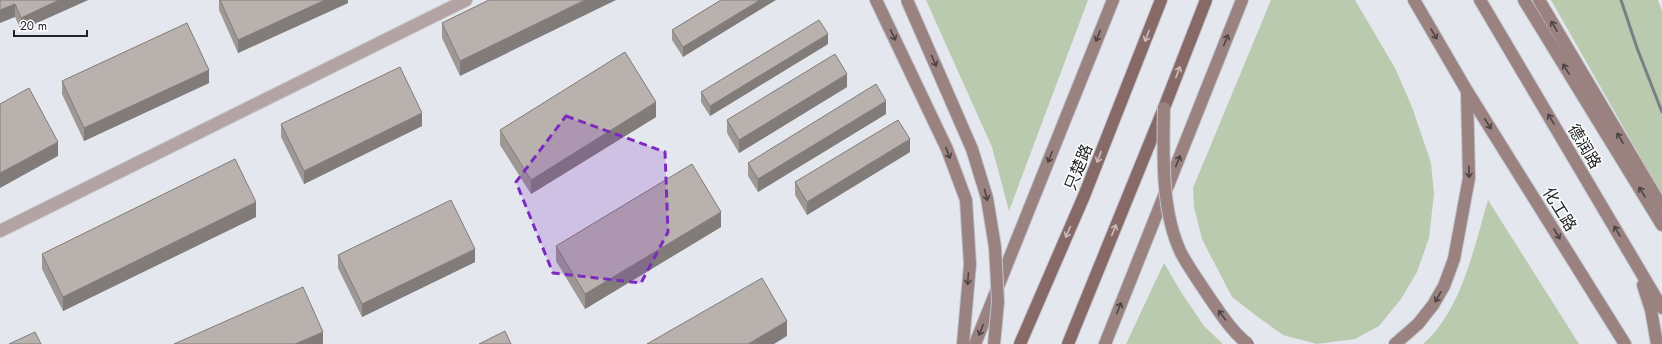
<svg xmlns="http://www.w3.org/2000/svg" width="1662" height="344" viewBox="0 0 1662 344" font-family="Jost,'Noto Sans SC',sans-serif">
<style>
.green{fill:#b9caaf}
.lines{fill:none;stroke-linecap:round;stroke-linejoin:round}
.service-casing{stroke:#c1c4ca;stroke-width:14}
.secondary-casing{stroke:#c1c4ca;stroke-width:14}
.primary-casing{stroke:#c1c4ca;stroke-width:14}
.service{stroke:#b4a3a2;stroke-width:12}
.secondary{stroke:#9a8280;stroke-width:12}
.primary{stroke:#876a68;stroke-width:12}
.rail{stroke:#7b7e82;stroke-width:3}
.secondary-bridge-casing{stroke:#c1c4ca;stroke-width:14;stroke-linecap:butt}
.secondary-bridge{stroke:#9a8280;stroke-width:12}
.wall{fill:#9e9895}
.shaded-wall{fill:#817c79}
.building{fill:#b8b1ad;stroke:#817c79}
.oneway{stroke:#4b4445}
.oneway2{stroke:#c9bcbb}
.marked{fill:#7b2cbf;fill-opacity:0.2;stroke:#7b2cbf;stroke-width:3;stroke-dasharray:8 5;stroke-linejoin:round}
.labels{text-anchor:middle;stroke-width:3;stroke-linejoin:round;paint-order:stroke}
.street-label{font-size:16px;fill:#212325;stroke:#fff}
</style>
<rect width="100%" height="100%" fill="#e4e7ee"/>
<!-- green -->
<path class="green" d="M926 0H1088L1009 211 992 147Z
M1271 0H1355L1395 68 1412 107 1431 163 1434 194 1429 238 1417 272 1401 299 1379 326 1355 339 1317 344 1283 335 1258 317 1232 297 1202 239 1194 207 1193 188Z
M1551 0H1658L1662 11V195Z
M1488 200 1579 344H1423C1462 310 1474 247 1488 200Z
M1164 263 1181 292 1204 326 1223 344H1126Z"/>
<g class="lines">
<!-- service casing -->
<g class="service-casing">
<path id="service" d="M0 231 466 0"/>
</g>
<!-- secondary casing -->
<g class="secondary-casing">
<path id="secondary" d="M876 0 947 149 966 200 970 264 963 344
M1414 0 1467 91 1625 344
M1480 0 1662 308
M1524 0 1662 225
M1539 0 1662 207
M1643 285 1651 310 1657 344
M975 344 1113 0
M1105 344 1242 0
M1395 344 1418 324 1433 305 1444 286 1454 259 1469 178 1467 92"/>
</g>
<!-- primary casing -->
<g class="primary-casing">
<path id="primary" d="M1020 344 1084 196 1161 0
M1068 344 1164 108 1206 0"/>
</g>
<!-- service -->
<use href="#service" class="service"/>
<!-- secondary -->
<use href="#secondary" class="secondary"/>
<!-- primary -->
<use href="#primary" class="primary"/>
<!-- rail -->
<path class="rail" d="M1621 0 1637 48 1662 112"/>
<!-- secondary-bridge casing -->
<g class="secondary-bridge-casing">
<path id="secondary-bridge" d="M907 0 972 149 987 198 995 247 998 302 994 344
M1164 108C1163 154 1161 211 1181 253 1189 268 1200 283 1209 297 1221 314 1232 332 1248 344"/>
</g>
<!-- secondary-bridge -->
<use href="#secondary-bridge" class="secondary-bridge"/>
</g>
<!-- wall -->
<path class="wall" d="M0 0H88L21 30 15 17Z
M219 0H348V3L238 53 219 10Z
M489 0 460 76 442 38V23Z
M721 0 683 57 672 40V30Z
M828 44 710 116 701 102V92Z
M62 81 209 83 84 141 62 94Z
M847 87 739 153 727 133V120Z
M886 114 758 192 748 176V163Z
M656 117 531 194 500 145V130Z
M281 124 422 126 304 184 281 137Z
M910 152 807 215 795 195V182Z
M256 217 63 311 42 269V254Z
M721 227 585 309 556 261V246Z
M338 255 475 262 362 317 338 268Z"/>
<!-- shaded-wall -->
<path class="shaded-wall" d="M59 0H88L21 30V18Z
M325 0H348V3L238 53V40Z
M585 0H616L460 76V61Z
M760 0H776L683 57V47Z
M15 4V17L0 23V10Z
M828 34V44L710 116V106Z
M209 70V83L84 141V128Z
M847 74V87L739 153V140Z
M886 101V114L758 192V179Z
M656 102V117L531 194V180Z
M422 113V126L304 184V171Z
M910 139V152L807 215V202Z
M58 142V156L0 188V173Z
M256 202V217L63 311V297Z
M721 212V227L585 309V294Z
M475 249V262L362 317V304Z
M787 321V336L774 344H748Z
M323 332V344H295Z"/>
<!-- building -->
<path class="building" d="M0 0H59L21 18 15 4 0 10Z
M220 0H325L238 40Z
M489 0H585L460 61 442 23Z
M721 0H760L683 47 672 30Z
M819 20 828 34 710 106 701 92Z
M187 23 209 70 84 128 62 81Z
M625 52 656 102 531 180 500 130Z
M835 54 847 74 739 140 727 120Z
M400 67 422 113 304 171 281 124Z
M876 84 886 101 758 179 748 163Z
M29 88 58 142 0 173V104Z
M898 120 910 139 807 202 795 182Z
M235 159 256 202 63 297 42 254Z
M692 164 721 212 585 294 556 246Z
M451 200 475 249 362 304 338 255Z
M762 278 787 321 748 344H647Z
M303 287 323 332 295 344H174Z
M505 331 511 344H479Z
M35 332 41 344H9Z"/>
<!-- one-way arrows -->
<defs><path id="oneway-shaft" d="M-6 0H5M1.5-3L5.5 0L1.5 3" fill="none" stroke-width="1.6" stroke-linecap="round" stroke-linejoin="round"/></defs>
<g class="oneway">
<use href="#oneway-shaft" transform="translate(1554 26) rotate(-120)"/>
<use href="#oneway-shaft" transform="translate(1434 34) rotate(60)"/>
<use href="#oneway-shaft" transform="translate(893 35) rotate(64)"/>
<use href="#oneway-shaft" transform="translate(1098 36) rotate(112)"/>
<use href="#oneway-shaft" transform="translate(1226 40) rotate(-68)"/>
<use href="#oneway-shaft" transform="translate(934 61) rotate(66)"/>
<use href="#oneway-shaft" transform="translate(1566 69) rotate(-122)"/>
<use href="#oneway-shaft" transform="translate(1551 119) rotate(-121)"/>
<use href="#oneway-shaft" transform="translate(1488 124) rotate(58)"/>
<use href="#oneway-shaft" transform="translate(1620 138) rotate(-120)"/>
<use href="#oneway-shaft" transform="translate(948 153) rotate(69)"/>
<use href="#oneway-shaft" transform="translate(1050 157) rotate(112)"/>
<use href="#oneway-shaft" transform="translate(1178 161) rotate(-68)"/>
<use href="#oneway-shaft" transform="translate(1469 172) rotate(88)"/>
<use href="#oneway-shaft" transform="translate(1642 192) rotate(-121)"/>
<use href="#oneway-shaft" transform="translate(986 195) rotate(75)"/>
<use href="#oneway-shaft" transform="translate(1617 231) rotate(-121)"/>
<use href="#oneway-shaft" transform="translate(1557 234) rotate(58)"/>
<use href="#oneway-shaft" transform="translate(968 279) rotate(94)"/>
<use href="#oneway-shaft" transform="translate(1438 297) rotate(119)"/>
<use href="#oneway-shaft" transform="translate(1119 308) rotate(-68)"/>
<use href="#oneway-shaft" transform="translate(1222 315) rotate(-126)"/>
<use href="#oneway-shaft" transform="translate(981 330) rotate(112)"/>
</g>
<g class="oneway2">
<use href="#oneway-shaft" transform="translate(1147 36) rotate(111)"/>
<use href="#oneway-shaft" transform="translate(1178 72) rotate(-69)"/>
<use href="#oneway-shaft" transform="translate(1099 157) rotate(111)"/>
<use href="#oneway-shaft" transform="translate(1114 230) rotate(-68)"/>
<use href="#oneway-shaft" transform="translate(1068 232) rotate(114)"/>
</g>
<!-- marked area -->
<path class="marked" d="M566 116 665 152 668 232 641 283 553 273 516 182Z"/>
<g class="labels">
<!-- street labels -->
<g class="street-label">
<text transform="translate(1585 146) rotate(59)" y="6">德润路</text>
<text transform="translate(1078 167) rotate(-68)" y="6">只楚路</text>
<text transform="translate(1560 209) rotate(58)" y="6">化工路</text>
</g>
</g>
<!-- scale -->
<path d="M14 30v6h73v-6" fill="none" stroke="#212325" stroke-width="2"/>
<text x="20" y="30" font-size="12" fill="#212325" stroke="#ffffff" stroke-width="3" paint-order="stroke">20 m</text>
</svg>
